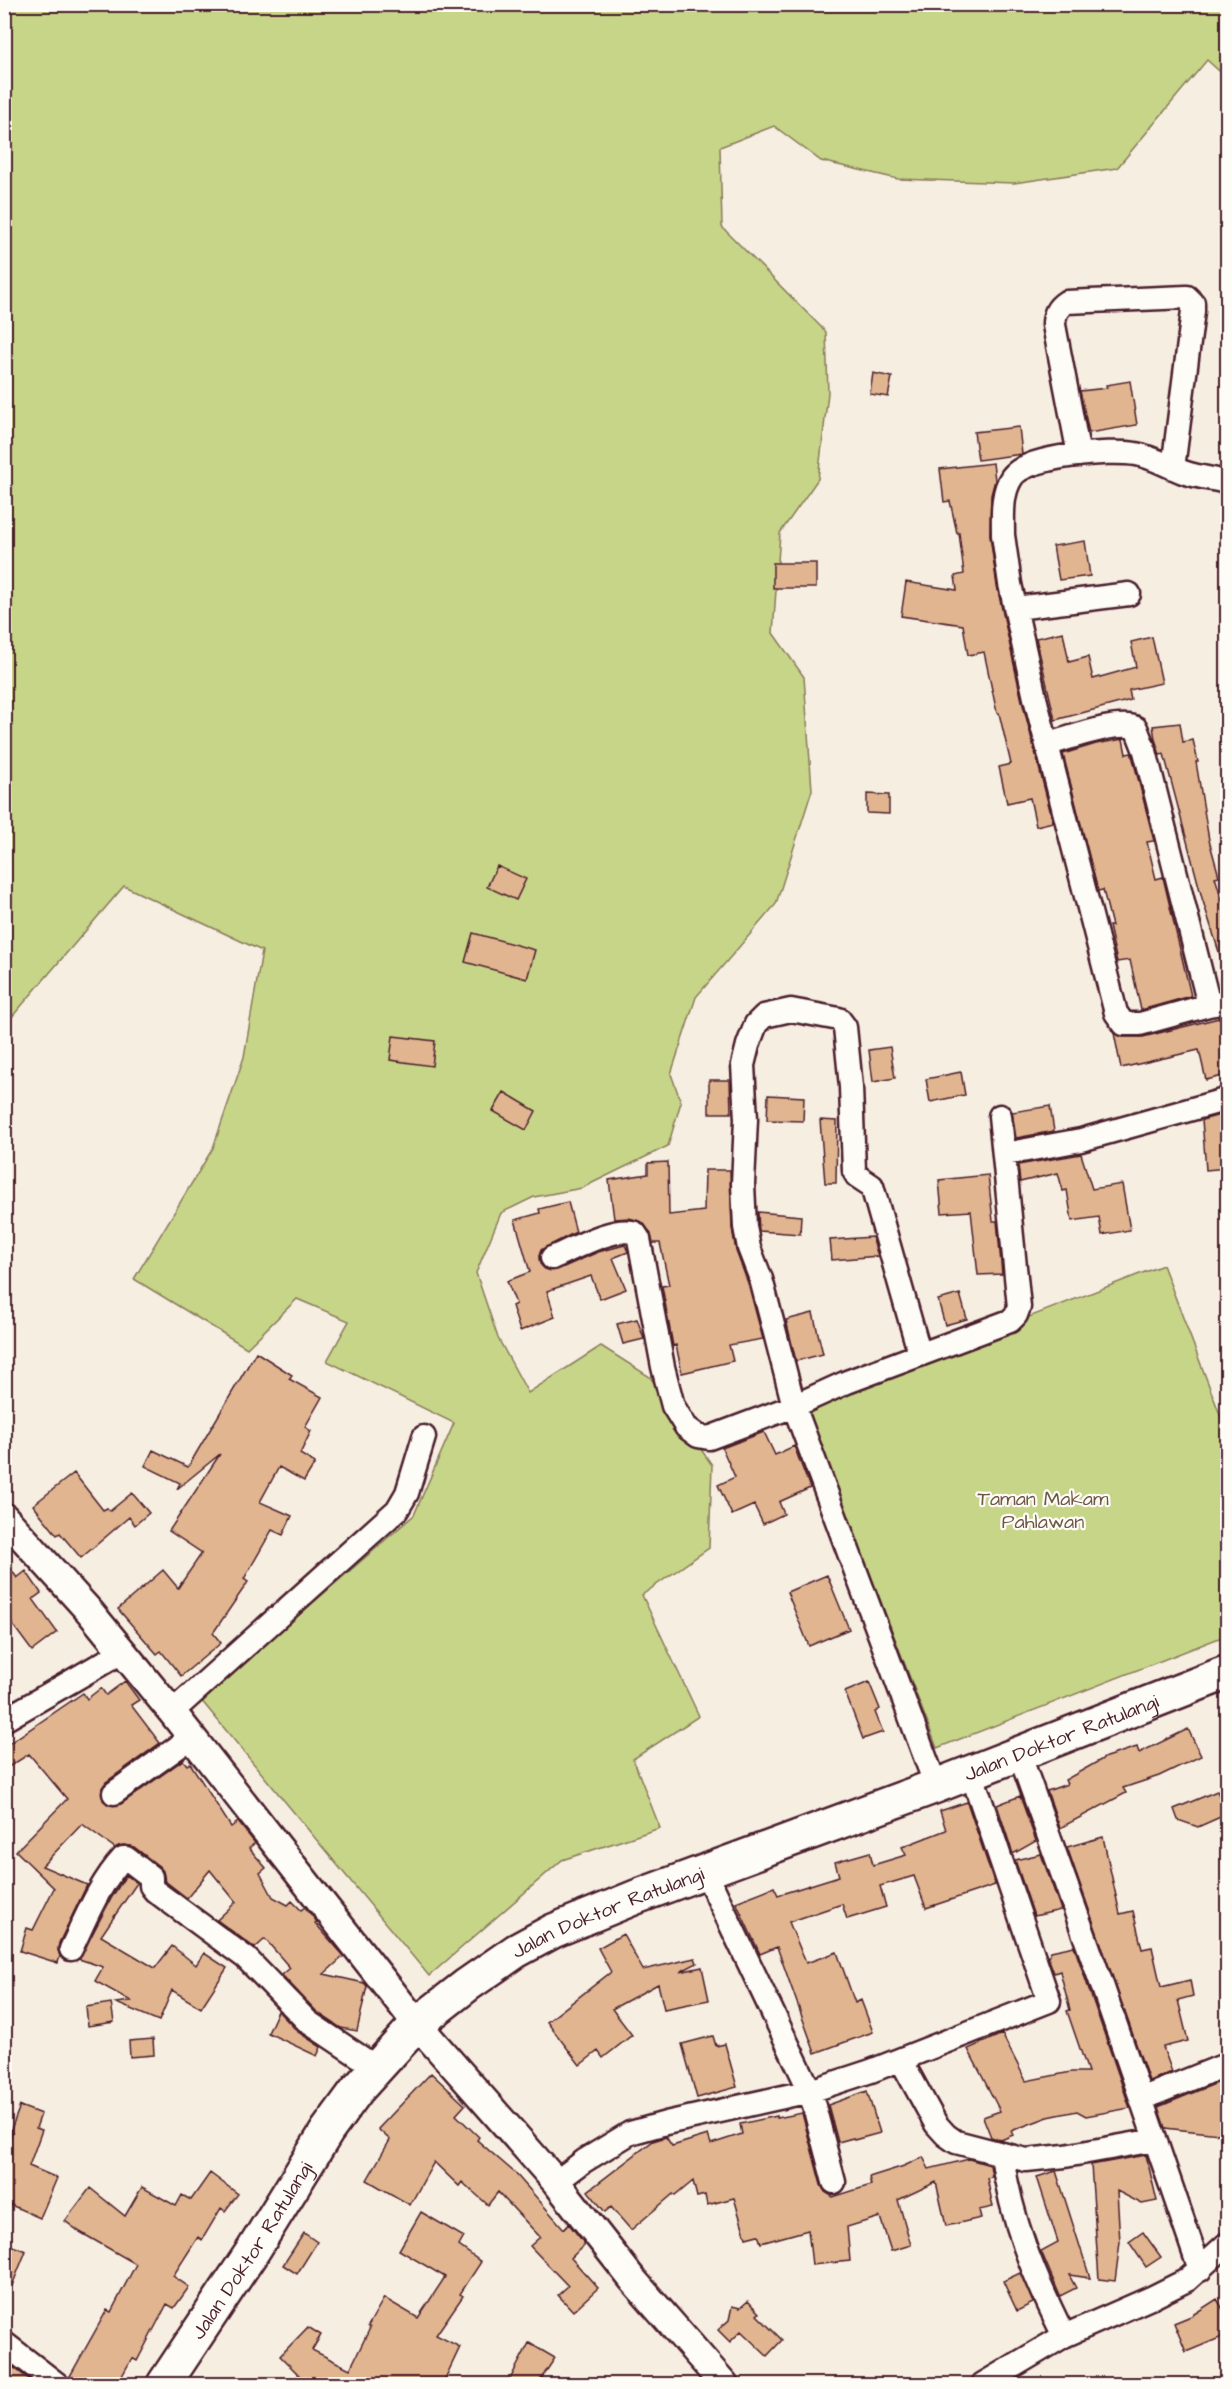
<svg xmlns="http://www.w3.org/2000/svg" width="1232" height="2389" viewBox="0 0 1232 2389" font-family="'Architects Daughter',sans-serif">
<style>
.green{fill:#c7d589;stroke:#887a5a;stroke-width:1.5}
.building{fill:#e0b590;stroke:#4a1f2b;stroke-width:1.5}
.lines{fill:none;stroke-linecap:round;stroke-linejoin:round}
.minor-casing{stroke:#4a1f2b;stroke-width:27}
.tertiary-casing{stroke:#4a1f2b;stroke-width:32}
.trunk-casing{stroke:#4a1f2b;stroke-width:38}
.minor{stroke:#fdfcf7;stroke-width:22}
.tertiary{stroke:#fdfcf7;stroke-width:27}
.trunk{stroke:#fdfcf7;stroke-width:33}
.labels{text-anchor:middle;stroke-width:4.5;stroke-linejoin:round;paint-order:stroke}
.park-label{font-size:20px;fill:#705647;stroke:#fdfcf7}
.street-label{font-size:20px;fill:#4a1f2b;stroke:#fdfcf7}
</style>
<rect width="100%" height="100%" fill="#f7eee2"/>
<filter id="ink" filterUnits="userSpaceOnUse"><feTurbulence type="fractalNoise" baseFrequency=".0167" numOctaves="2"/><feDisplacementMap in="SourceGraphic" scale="12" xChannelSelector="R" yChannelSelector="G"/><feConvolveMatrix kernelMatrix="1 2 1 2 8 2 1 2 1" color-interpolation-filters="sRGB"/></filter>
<g filter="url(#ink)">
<!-- green -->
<path class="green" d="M5 5H1227V78L1207 60 1117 168 1014 183 898 179 821 161 774 126 720 147 722 227 826 332 828 393 818 479 780 533 773 633 804 677 812 790 776 904 696 997 671 1074 681 1102 668 1146 582 1188 534 1197 501 1213 476 1273 498 1338 528 1393 601 1346 650 1377 712 1465 709 1548 642 1595 699 1716 633 1759 660 1828 562 1860 429 1976 201 1700 414 1515 454 1423 327 1361 349 1321 297 1299 247 1348 134 1279 213 1148 244 1057 262 951 124 886 5 1025Z
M1163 1265 1227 1433V1635L937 1748 805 1404Z"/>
<!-- building -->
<path class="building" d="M873 373 892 377 888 397 870 394Z
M1130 381 1137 425 1089 433 1080 391 1107 388 1106 385Z
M1019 427 1022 454 978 460 974 432Z
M993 463 995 480 991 495 990 535 997 586 1022 701 1053 822 1036 826 1030 798 1007 803 999 767 1011 764 999 713H997L984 652 968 655 963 625 901 616 906 582 957 590 955 576 964 574 959 533H957L950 501 944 502 940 469Z
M1085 541 1090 576 1059 580 1053 546Z
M773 563H816V588H773Z
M1063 632 1069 662 1088 657 1093 679 1136 667 1131 642 1152 637 1162 683 1129 690 1131 700 1055 720 1036 638Z
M1180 723 1183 742 1193 740 1198 762H1196L1209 840 1219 876 1215 877 1227 916V967L1224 968 1202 898 1164 754 1160 755 1155 739 1153 726Z
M1123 739 1126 754 1131 753 1132 755 1154 841 1147 842 1156 879 1163 877 1191 996 1141 1010 1130 960 1117 962 1109 926H1112L1103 890 1098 891 1063 754 1096 744Z
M867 794 889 795V814L867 813Z
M497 866 526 879 516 900 487 887Z
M473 933 535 950 527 979 465 962Z
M1227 1016V1075L1206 1080 1199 1050 1121 1068 1114 1033 1123 1037H1143Z
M393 1036 435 1041 432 1066 390 1060Z
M890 1047 895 1078 873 1082 869 1050Z
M961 1072 965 1095 930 1102 926 1079Z
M709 1080H730L731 1113H709Z
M504 1092 536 1111 526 1130 493 1111Z
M768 1095 804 1097 803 1121 767 1120Z
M1050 1106 1054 1131 1016 1138 1012 1112Z
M1227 1113V1168L1206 1170 1202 1120Z
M820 1120 837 1121 836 1183H825Z
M1081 1154 1092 1189 1122 1184 1130 1230 1102 1235 1099 1217 1072 1221 1067 1190 1063 1191 1058 1173 1020 1182 1018 1165Z
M668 1162 669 1215 704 1211 705 1170H730L732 1228 736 1251 748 1283 763 1339 729 1345 733 1361 682 1373 676 1345 673 1346 662 1286 669 1285 660 1243H653L650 1232 642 1222 629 1218 614 1219 609 1180 648 1174V1163Z
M988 1175 993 1221H997L1002 1274 978 1275 971 1211 942 1213 939 1180Z
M568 1202 576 1232 541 1250 539 1256 540 1264 545 1269 557 1270 598 1252 625 1245 628 1252 613 1258 626 1289 600 1299 591 1276 547 1291 555 1317 520 1331 512 1306 516 1304 507 1281 530 1272 515 1220 540 1213 539 1209Z
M758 1212 801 1216 800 1234 759 1231Z
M872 1237 878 1256 832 1260 830 1240Z
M960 1294 967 1319 945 1325 938 1300Z
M813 1313 823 1354 796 1361 786 1320Z
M637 1319 644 1339 623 1344 617 1324Z
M256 1352 292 1375 289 1379 322 1397 305 1427 311 1431 300 1454 315 1463 304 1481 279 1467 260 1502 292 1516 283 1535 272 1530 244 1579 248 1582 213 1633 221 1643 181 1676 161 1651 157 1654 118 1609 163 1570 178 1588 202 1553 169 1531 220 1454 177 1489 180 1483 145 1466 153 1450 188 1467Z
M764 1432 775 1455 794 1446 810 1488 779 1502 784 1514 763 1524 754 1505 732 1515 718 1485 735 1477 722 1448Z
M74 1473 103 1510 107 1508 110 1511 132 1493 149 1513 135 1525 129 1517 81 1558 60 1533 57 1535 33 1505Z
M4 1559 17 1578 26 1571 41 1593 33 1599 57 1632 32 1651 4 1613Z
M827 1575 849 1629 809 1646 787 1592Z
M125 1681 139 1700 131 1705 160 1743 106 1782 102 1788 103 1800 109 1805 121 1804 183 1760 187 1765 190 1763 231 1827 238 1822 255 1843 249 1848 266 1868 260 1873 273 1897 288 1905 292 1901 301 1910 305 1907 317 1922 315 1923 344 1956 324 1974 364 1983 367 1986 357 2031 341 2028 317 2012 282 1975 290 1968 265 1939 255 1948 217 1920 236 1902 210 1870 187 1898 165 1881 163 1871 160 1867 134 1847 123 1845 115 1848 82 1824 42 1866 87 1885 59 1943 58 1950 60 1956 58 1963 20 1951 27 1928 33 1930 54 1888 16 1851 67 1799 29 1754 4 1770V1747L83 1693 87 1699 101 1688 106 1695Z
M869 1682 880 1709 875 1712 883 1732 863 1739 845 1692Z
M1188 1729 1201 1756 1159 1776 1123 1788 1126 1793 1060 1828 1047 1791 1067 1784 1065 1780 1106 1757 1137 1747 1139 1753Z
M1217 1791 1227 1814 1198 1827 1178 1820 1174 1809Z
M1020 1796 1036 1841 1013 1854 997 1805Z
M967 1802 995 1885 926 1908 914 1876 880 1886 886 1907 847 1919 842 1904 789 1922 806 1963 837 1952 855 2003 861 2000 873 2032 815 2053 777 1947 760 1954 736 1902 774 1887 778 1895 839 1876 835 1862 870 1852 873 1865 906 1855 902 1847 946 1830 940 1811Z
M1103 1837 1120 1914 1133 1911 1142 1949 1152 1947 1161 1987 1190 1980 1193 1996 1178 2000 1188 2041 1163 2047 1172 2072 1149 2081 1067 1847Z
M1041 1854 1061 1910 1034 1916 1015 1860Z
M126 1875 137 1883 101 1936 155 1968 172 1946 196 1965 204 1953 227 1968 201 2008 172 1990 159 2021 116 2003 131 2001 95 1981 103 1967 79 1959 112 1897Z
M623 1934 643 1970 695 1958 697 1963 680 1972 702 1967 709 2000 664 2009 658 1984 612 2009 632 2035 603 2058 598 2051 580 2065 547 2022 611 1972 598 1948Z
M1074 1946 1130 2108 1086 2116 1077 2111 1048 2117 1011 2131 1013 2135 1001 2140 991 2137 983 2117 1000 2111 968 2049 1002 2034 1026 2081 1071 2072H1088L1067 2011 1070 2010 1060 1971 1054 1973 1048 1957 1051 1951Z
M111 2003 114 2022 88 2026 86 2007Z
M278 2011 298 2032 321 2047 317 2056 268 2033Z
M713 2036 716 2046 725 2044 737 2087 697 2098 682 2044Z
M153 2039 154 2055 130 2057 129 2041Z
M431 2073 465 2105 456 2115 479 2137 477 2140 515 2173 564 2229 569 2224 585 2244 571 2258 598 2288 573 2311 558 2295 568 2286 530 2246 540 2237 498 2192 488 2205 462 2182 459 2186 434 2162 410 2205 367 2180 390 2140 378 2129Z
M1227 2079V2116L1219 2134 1165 2128 1158 2107Z
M867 2091 880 2133 854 2140 853 2138 838 2142 828 2105Z
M20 2106 41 2114 36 2128 42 2130 29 2166 57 2178 40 2218 4 2202V2156L12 2133 10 2132Z
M802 2113 821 2185 825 2192 833 2197 871 2185 869 2177 904 2166 923 2157 929 2169 969 2159 990 2165 992 2177 987 2178 993 2207 979 2210 981 2218 946 2226 936 2182 898 2200 911 2245 891 2251 880 2217 847 2227 850 2261 812 2265 808 2230 761 2243 758 2235 746 2238 734 2198 707 2205 705 2195 697 2197 693 2181 675 2196 673 2194 631 2230 611 2207 605 2212 588 2191 653 2141 666 2137 672 2146 708 2135 711 2144 742 2134 740 2124 777 2116V2118Z
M1146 2155 1157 2201 1142 2204 1117 2191 1120 2242 1115 2281 1099 2279 1091 2165Z
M1056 2171 1090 2278 1069 2275 1076 2288 1060 2296 1041 2251 1058 2242 1037 2177Z
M210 2173 238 2194 225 2211 221 2208 202 2240 198 2237 173 2276 189 2287 174 2308 167 2304 137 2361 132 2358 117 2385H70L69 2378 107 2310 111 2312 136 2264 80 2232 65 2221 90 2188 125 2216 142 2187 176 2206 182 2195 191 2200Z
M421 2212 464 2237 459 2246 481 2262 460 2294 463 2296 436 2335 460 2347 442 2385H309L280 2356 308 2327 321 2335 312 2350 350 2369 370 2328 368 2326 384 2298 418 2318 445 2277 399 2250Z
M1143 2232 1161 2257 1146 2267 1129 2242Z
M304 2233 317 2242 297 2274 283 2265Z
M4 2243 26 2251 5 2303H4Z
M1020 2273 1033 2303 1017 2311 1003 2281Z
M1217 2299 1227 2316V2335L1186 2352 1174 2323 1191 2316Z
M748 2301 759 2313 757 2315 782 2340 767 2356 741 2331 730 2342 718 2330 729 2320 732 2306 740 2308Z
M529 2343 555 2358 537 2385H507Z
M13 2367 36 2385H19L7 2378Z"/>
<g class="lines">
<!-- minor casing -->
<g class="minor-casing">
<path id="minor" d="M1079 455 1054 325C1054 314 1057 308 1066 302L1187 297 1193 303V311L1173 468
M1016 608 1129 594
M1048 744C1068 739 1118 719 1136 728L1145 751 1209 1005 1228 1002
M1209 1005 1140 1024H1124L1116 1013 1035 698 1010 584 1003 535C1003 516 1001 493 1012 477 1027 455 1110 450 1136 454 1153 457 1167 466 1183 472 1197 477 1213 479 1228 482
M1005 1154 1081 1140 1228 1099
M552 1258C571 1250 615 1225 635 1233L639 1239 663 1367 673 1406 686 1427 698 1436 709 1438 794 1406 847 1382 1010 1321 1016 1315 1019 1307 1000 1116
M920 1355 872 1186 857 1176 854 1171 851 1087 845 1027 839 1019 791 1010 764 1016 756 1024 748 1045 743 1065 746 1119 743 1184 745 1227 749 1248 761 1279 794 1406 936 1786
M172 1712 397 1510 407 1493 424 1437
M4 1720 122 1652
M1019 1753 1101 1982 1200 2270
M114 1793 192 1737
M705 1871 810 2091 834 2182
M71 1949C86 1918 99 1884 123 1858H126L151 1877V1886L155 1891 246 1958 308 2022 377 2068
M901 2060 936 2124 946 2135 956 2142 1026 2160 1065 2156 1155 2140
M1141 2099 1228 2064
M1002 2155C1011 2221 1034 2276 1064 2336
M556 2182 584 2161 630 2133 666 2123 810 2091 871 2071 1049 2001 971 1772
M4 2343 57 2384
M983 2384 1064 2336 1153 2297 1187 2280 1228 2243"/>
</g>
<!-- tertiary casing -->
<g class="tertiary-casing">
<path id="tertiary" d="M4 1517 90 1612 172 1712 417 2024 556 2182 633 2280 724 2384"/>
</g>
<!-- trunk casing -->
<g class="trunk-casing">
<g id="trunk">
<path id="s1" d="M164 2384 254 2249 327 2131 357 2090 417 2024 467 1985 516 1951 553 1931 636 1897 936 1786 1228 1672"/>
</g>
</g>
<!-- minor -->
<use href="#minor" class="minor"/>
<!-- tertiary -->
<use href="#tertiary" class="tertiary"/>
<!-- trunk -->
<use href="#trunk" class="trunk"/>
</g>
</g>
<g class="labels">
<!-- park labels -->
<g class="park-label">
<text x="1043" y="1505">Taman Makam<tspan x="1043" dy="23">Pahlawan</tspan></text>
</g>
<!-- street labels -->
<g class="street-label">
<text dy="7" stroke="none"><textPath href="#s1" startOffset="1150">Jalan Doktor Ratulangi</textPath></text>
<text dy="7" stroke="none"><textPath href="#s1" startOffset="664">Jalan Doktor Ratulangi</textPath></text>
<text dy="7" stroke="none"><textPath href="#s1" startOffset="160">Jalan Doktor Ratulangi</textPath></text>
</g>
</g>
<!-- margin -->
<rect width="1232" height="2389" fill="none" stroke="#fdfcf7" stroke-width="24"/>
<rect x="12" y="12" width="1208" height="2365" fill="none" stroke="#4a1f2b" stroke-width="2" filter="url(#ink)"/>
</svg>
